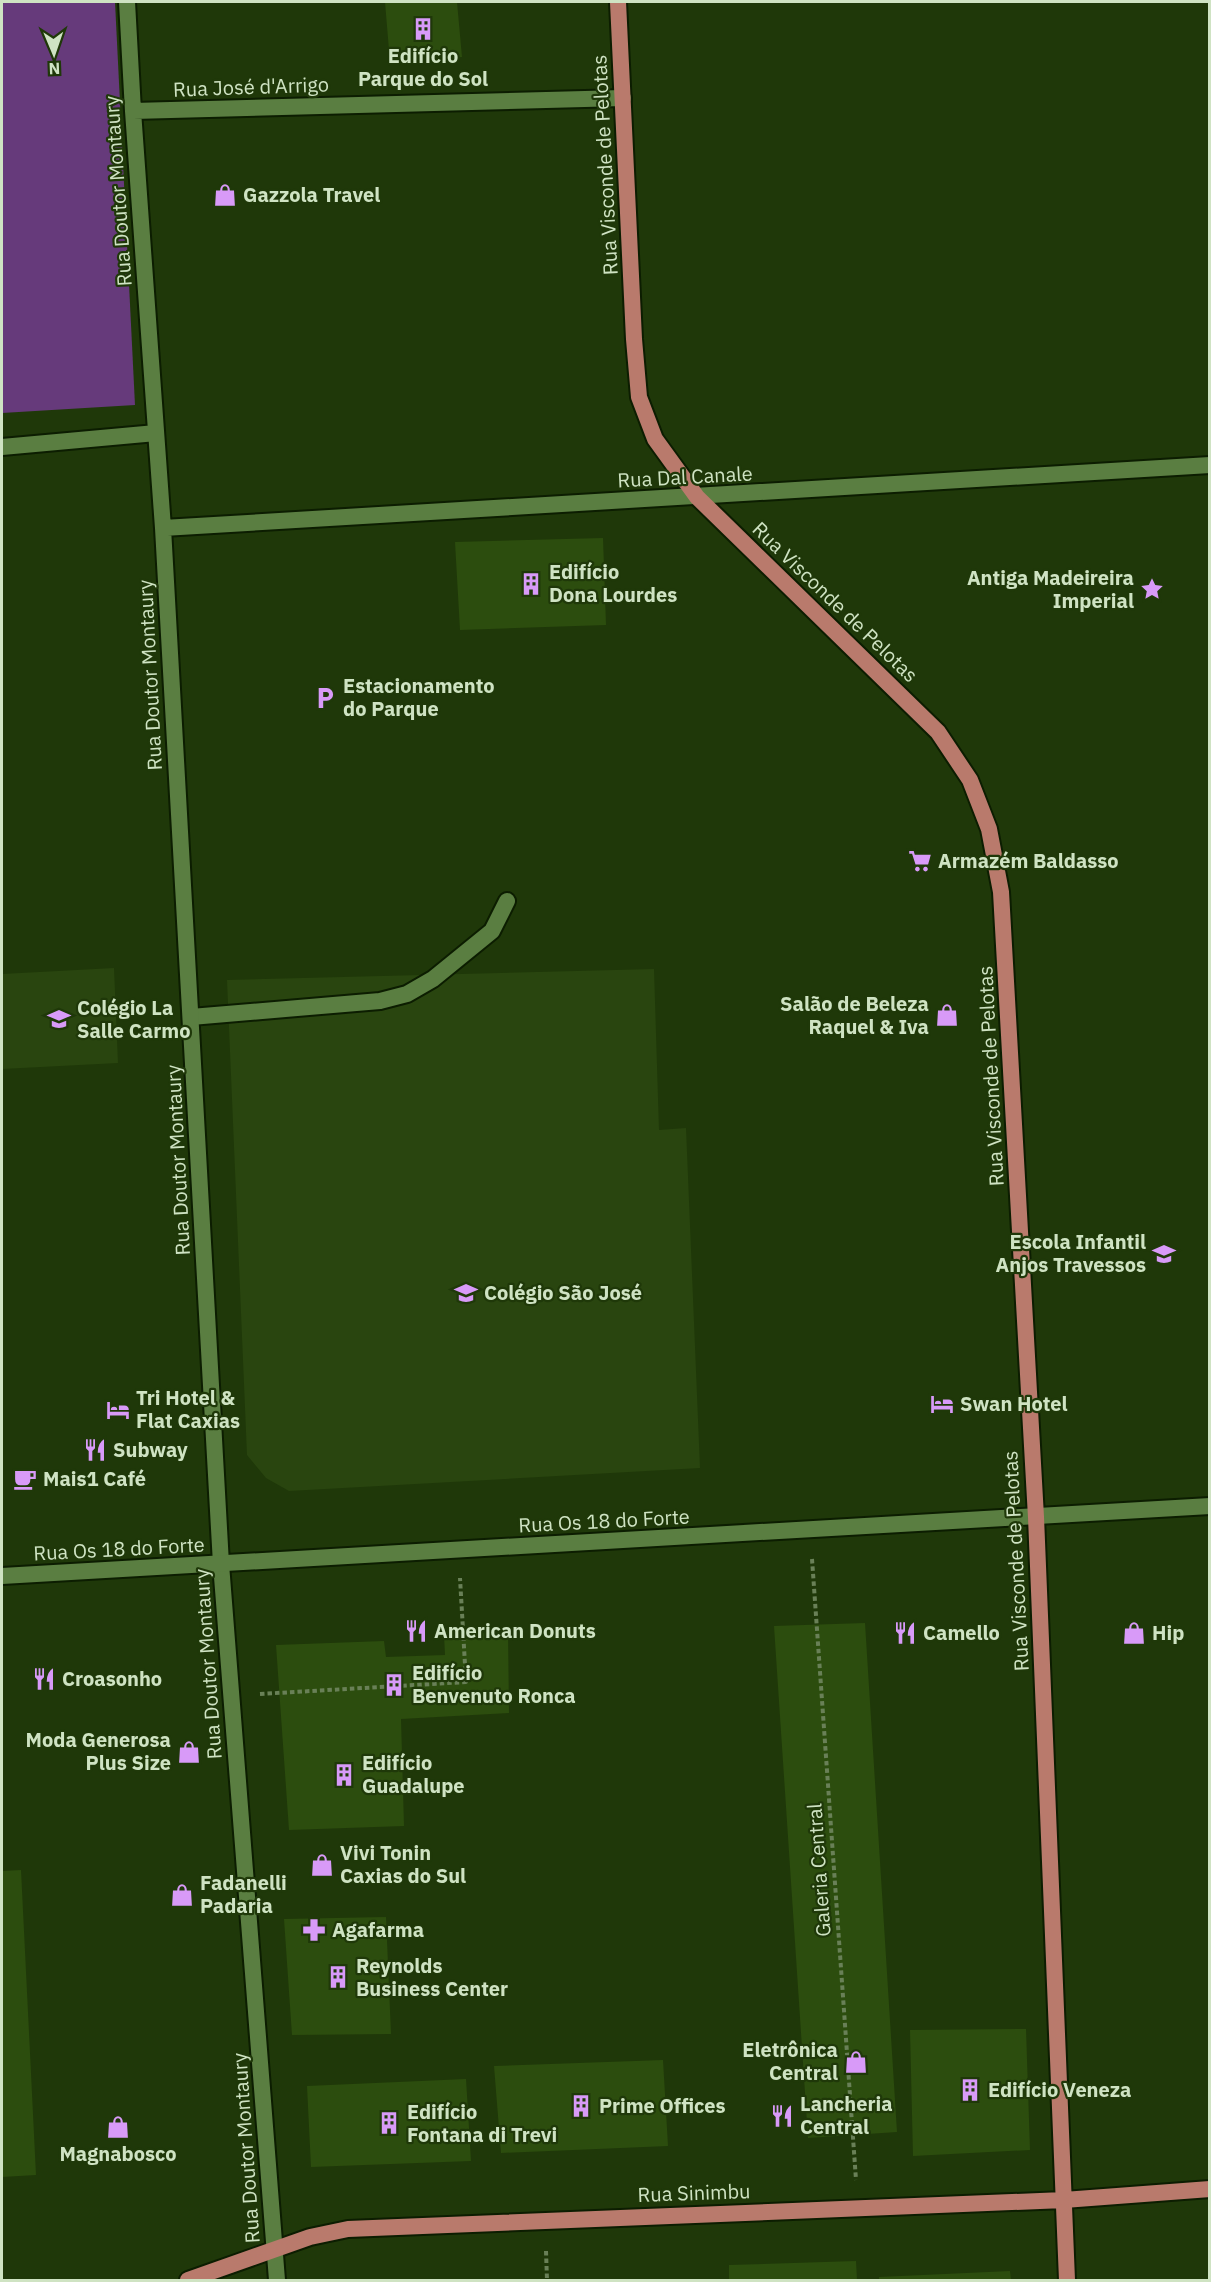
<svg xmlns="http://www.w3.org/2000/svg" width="1211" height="2282" viewBox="0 0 1211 2282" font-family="'IBM Plex Sans',sans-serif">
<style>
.built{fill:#29450f}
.green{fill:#663a7b}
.building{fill:#2c4d0e}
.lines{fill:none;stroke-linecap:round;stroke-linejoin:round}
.service-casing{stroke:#0c1d01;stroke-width:20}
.minor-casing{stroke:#0c1d01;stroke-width:20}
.tertiary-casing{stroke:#0c1d01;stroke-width:20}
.primary-casing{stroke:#0c1d01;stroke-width:20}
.path{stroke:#698057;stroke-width:4;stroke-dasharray:4.5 3;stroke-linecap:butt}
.service{stroke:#5a7e41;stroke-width:16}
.minor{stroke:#5a7e41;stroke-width:16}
.tertiary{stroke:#5a7e41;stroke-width:16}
.primary{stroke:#b97a6c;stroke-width:16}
.labels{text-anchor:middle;stroke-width:4.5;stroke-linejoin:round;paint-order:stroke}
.poi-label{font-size:20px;font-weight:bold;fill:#cfe3c3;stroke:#1f3809;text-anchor:start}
.street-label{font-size:20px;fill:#cfe3c3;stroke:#1f3809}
</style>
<rect width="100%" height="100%" fill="#1f3809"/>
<!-- built -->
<path class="built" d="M114 968 118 1063 2 1069V974Z
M654 969 659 1130 686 1128 700 1468 289 1491 266 1478 247 1455 227 980Z"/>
<!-- green -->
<path class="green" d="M2 2H115L135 405 2 413Z"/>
<!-- building -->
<path class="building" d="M385 2H457L462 57 390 62Z
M603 538 606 625 460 630 455 542Z
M865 1623 897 2132 808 2138 774 1626Z
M508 1632 509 1713 401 1719 404 1826 289 1830 276 1645 384 1641 386 1657 445 1655 444 1635Z
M21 1870 36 2175 2 2177V1871Z
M386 1917 391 2034 292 2035 284 1919Z
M1026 2029 1030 2150 913 2156 910 2030Z
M663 2060 668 2146 501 2153 494 2066Z
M466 2079 471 2161 311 2167 307 2086Z
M856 2261 857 2280H729V2265Z
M1010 2271 1011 2280H879V2277Z"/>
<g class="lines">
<!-- service casing -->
<g class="service-casing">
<path id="service" d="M191 1017 380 1001 407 994 433 979 492 931 507 901"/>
</g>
<!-- minor casing -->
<g class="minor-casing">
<path id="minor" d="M127 2 133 111 163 528 221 1564 277 2280
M133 111 623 98
M2 447 156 433
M163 528 1210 465"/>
</g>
<!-- tertiary casing -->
<g class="tertiary-casing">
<path id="tertiary" d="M2 1576 1210 1506"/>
</g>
<!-- primary casing -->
<g class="primary-casing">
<path id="primary" d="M618 2 634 339 639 397 655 439 697 497 938 732 970 780 989 829 1001 892 1036 1517 1067 2280
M188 2280 310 2237 348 2229 1064 2200 1210 2189"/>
</g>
<!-- path -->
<path class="path" d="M812 1559 856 2180
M260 1694 466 1682 460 1578
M546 2251 547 2280"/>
<!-- service -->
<use href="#service" class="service"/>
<!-- minor -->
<use href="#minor" class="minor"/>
<!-- tertiary -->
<use href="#tertiary" class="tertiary"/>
<!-- primary -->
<use href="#primary" class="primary"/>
</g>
<!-- icons -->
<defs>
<g id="building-bare" transform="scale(1.8)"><path d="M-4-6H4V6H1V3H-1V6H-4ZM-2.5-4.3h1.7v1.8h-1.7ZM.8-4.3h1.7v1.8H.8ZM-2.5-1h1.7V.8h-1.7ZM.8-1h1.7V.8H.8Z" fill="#d89af8" stroke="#1f3809" stroke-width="2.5" paint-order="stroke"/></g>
<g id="shop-bare" transform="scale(1.8)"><path d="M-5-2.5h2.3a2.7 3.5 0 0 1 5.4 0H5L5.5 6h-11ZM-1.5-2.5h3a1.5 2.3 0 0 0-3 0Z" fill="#d89af8" stroke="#1f3809" stroke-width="2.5" paint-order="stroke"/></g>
<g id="sight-bare" transform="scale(1.8)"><path d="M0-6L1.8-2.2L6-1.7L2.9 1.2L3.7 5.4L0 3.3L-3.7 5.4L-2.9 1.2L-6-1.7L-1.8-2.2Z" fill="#d89af8" stroke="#1f3809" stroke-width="2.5" paint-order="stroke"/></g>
<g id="parking-bare" transform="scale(1.8)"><path d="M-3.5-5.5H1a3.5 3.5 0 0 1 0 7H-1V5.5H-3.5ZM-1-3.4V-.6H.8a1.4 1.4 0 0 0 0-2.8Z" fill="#d89af8" stroke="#1f3809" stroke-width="2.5" paint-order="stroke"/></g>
<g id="supermarket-bare" transform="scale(1.8)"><path d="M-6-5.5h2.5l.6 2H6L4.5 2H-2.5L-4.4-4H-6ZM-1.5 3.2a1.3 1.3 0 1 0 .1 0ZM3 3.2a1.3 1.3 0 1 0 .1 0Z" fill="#d89af8" stroke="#1f3809" stroke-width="2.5" paint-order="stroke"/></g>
<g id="school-bare" transform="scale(1.8)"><path d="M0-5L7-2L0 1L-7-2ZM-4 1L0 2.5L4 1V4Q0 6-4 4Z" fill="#d89af8" stroke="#1f3809" stroke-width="2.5" paint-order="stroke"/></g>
<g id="hotel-bare" transform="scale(1.8)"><path d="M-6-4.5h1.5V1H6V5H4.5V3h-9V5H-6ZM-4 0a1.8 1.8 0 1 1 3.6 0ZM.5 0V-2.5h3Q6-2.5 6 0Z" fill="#d89af8" stroke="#1f3809" stroke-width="2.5" paint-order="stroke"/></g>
<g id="restaurant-bare" transform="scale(1.8)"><path d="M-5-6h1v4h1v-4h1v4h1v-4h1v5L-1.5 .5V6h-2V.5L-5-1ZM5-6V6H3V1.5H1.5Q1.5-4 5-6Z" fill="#d89af8" stroke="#1f3809" stroke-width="2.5" paint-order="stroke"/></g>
<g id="cafe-bare" transform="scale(1.8)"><path d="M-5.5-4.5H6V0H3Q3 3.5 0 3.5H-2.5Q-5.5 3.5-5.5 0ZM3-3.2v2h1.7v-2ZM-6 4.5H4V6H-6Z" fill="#d89af8" stroke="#1f3809" stroke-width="2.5" paint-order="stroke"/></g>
<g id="pharmacy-bare" transform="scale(1.8)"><path d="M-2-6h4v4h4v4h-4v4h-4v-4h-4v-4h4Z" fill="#d89af8" stroke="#1f3809" stroke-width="2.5" paint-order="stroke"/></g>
</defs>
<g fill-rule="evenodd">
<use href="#building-bare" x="423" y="29"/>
<use href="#shop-bare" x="225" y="195"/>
<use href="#building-bare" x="531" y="584"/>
<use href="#sight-bare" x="1152" y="589"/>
<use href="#parking-bare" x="325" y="698"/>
<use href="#supermarket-bare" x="920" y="861"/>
<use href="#shop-bare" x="947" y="1015"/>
<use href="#school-bare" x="59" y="1019"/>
<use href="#school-bare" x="1164" y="1254"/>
<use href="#school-bare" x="466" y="1293"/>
<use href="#hotel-bare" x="942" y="1404"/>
<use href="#hotel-bare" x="118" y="1410"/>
<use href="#restaurant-bare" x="95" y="1450"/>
<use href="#cafe-bare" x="25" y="1479"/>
<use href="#restaurant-bare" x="416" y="1631"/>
<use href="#restaurant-bare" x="905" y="1633"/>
<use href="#shop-bare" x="1134" y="1633"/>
<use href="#restaurant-bare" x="44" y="1679"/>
<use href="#building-bare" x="394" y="1685"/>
<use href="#shop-bare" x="189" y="1752"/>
<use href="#building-bare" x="344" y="1775"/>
<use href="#shop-bare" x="322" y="1865"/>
<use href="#shop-bare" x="182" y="1895"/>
<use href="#pharmacy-bare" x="314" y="1930"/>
<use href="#building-bare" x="338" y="1977"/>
<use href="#shop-bare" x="856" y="2062"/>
<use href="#building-bare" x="970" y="2090"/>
<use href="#building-bare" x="581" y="2106"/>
<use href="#restaurant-bare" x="782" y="2116"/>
<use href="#building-bare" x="389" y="2123"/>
<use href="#shop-bare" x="118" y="2127"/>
</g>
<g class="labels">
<!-- poi labels -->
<g class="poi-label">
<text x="423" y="63" text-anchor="middle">Edifício<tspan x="423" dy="23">Parque do Sol</tspan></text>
<text x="243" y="202">Gazzola Travel</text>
<text x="549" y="579">Edifício<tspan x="549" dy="23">Dona Lourdes</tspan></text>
<text x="1134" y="585" text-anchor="end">Antiga Madeireira<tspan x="1134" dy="23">Imperial</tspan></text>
<text x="343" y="693">Estacionamento<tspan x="343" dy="23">do Parque</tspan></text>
<text x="938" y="868">Armazém Baldasso</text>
<text x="929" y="1011" text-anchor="end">Salão de Beleza<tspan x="929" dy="23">Raquel &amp; Iva</tspan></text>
<text x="77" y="1015">Colégio La<tspan x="77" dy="23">Salle Carmo</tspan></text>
<text x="1146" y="1249" text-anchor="end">Escola Infantil<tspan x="1146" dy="23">Anjos Travessos</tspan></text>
<text x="484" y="1300">Colégio São José</text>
<text x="136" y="1405">Tri Hotel &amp;<tspan x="136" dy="23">Flat Caxias</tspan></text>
<text x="960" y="1411">Swan Hotel</text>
<text x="113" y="1457">Subway</text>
<text x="43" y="1486">Mais1 Café</text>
<text x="434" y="1638">American Donuts</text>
<text x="923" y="1640">Camello</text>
<text x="1152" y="1640">Hip</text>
<text x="412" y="1680">Edifício<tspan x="412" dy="23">Benvenuto Ronca</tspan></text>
<text x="62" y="1686">Croasonho</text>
<text x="171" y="1747" text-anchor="end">Moda Generosa<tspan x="171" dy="23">Plus Size</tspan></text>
<text x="362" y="1770">Edifício<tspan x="362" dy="23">Guadalupe</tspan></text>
<text x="340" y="1860">Vivi Tonin<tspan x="340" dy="23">Caxias do Sul</tspan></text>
<text x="200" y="1890">Fadanelli<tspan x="200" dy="23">Padaria</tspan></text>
<text x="332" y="1937">Agafarma</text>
<text x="356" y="1973">Reynolds<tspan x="356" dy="23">Business Center</tspan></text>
<text x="838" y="2057" text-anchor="end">Eletrônica<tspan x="838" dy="23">Central</tspan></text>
<text x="988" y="2097">Edifício Veneza</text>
<text x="800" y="2111">Lancheria<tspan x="800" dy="23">Central</tspan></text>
<text x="599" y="2113">Prime Offices</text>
<text x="407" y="2119">Edifício<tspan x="407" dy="23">Fontana di Trevi</tspan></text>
<text x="118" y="2161" text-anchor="middle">Magnabosco</text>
</g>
<!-- street labels -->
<g class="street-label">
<text transform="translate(251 87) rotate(-2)" y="7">Rua José d'Arrigo</text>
<text transform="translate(605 165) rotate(-93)" y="7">Rua Visconde de Pelotas</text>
<text transform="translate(118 191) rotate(-94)" y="7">Rua Doutor Montaury</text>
<text transform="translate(685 477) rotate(-3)" y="7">Rua Dal Canale</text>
<text transform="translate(835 602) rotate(44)" y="7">Rua Visconde de Pelotas</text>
<text transform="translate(150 675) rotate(-93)" y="7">Rua Doutor Montaury</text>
<text transform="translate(991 1076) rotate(-93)" y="7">Rua Visconde de Pelotas</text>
<text transform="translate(178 1160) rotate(-93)" y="7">Rua Doutor Montaury</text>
<text transform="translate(604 1521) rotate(-3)" y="7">Rua Os 18 do Forte</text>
<text transform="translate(119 1549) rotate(-3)" y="7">Rua Os 18 do Forte</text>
<text transform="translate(1016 1561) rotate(-93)" y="7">Rua Visconde de Pelotas</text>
<text transform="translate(208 1664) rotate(-94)" y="7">Rua Doutor Montaury</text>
<text transform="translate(819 1870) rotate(-94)" y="7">Galeria Central</text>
<text transform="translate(246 2148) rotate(-94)" y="7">Rua Doutor Montaury</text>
<text transform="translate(694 2193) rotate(-2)" y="7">Rua Sinimbu</text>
</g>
</g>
<!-- border -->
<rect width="1211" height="2282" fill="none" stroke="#cfe3c3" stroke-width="6"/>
<!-- north arrow -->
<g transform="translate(54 54) rotate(178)" stroke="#1f3809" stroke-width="4.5" paint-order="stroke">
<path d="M0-4.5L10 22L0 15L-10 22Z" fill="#cfe3c3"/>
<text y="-9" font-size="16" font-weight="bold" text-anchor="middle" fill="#cfe3c3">N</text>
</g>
</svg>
